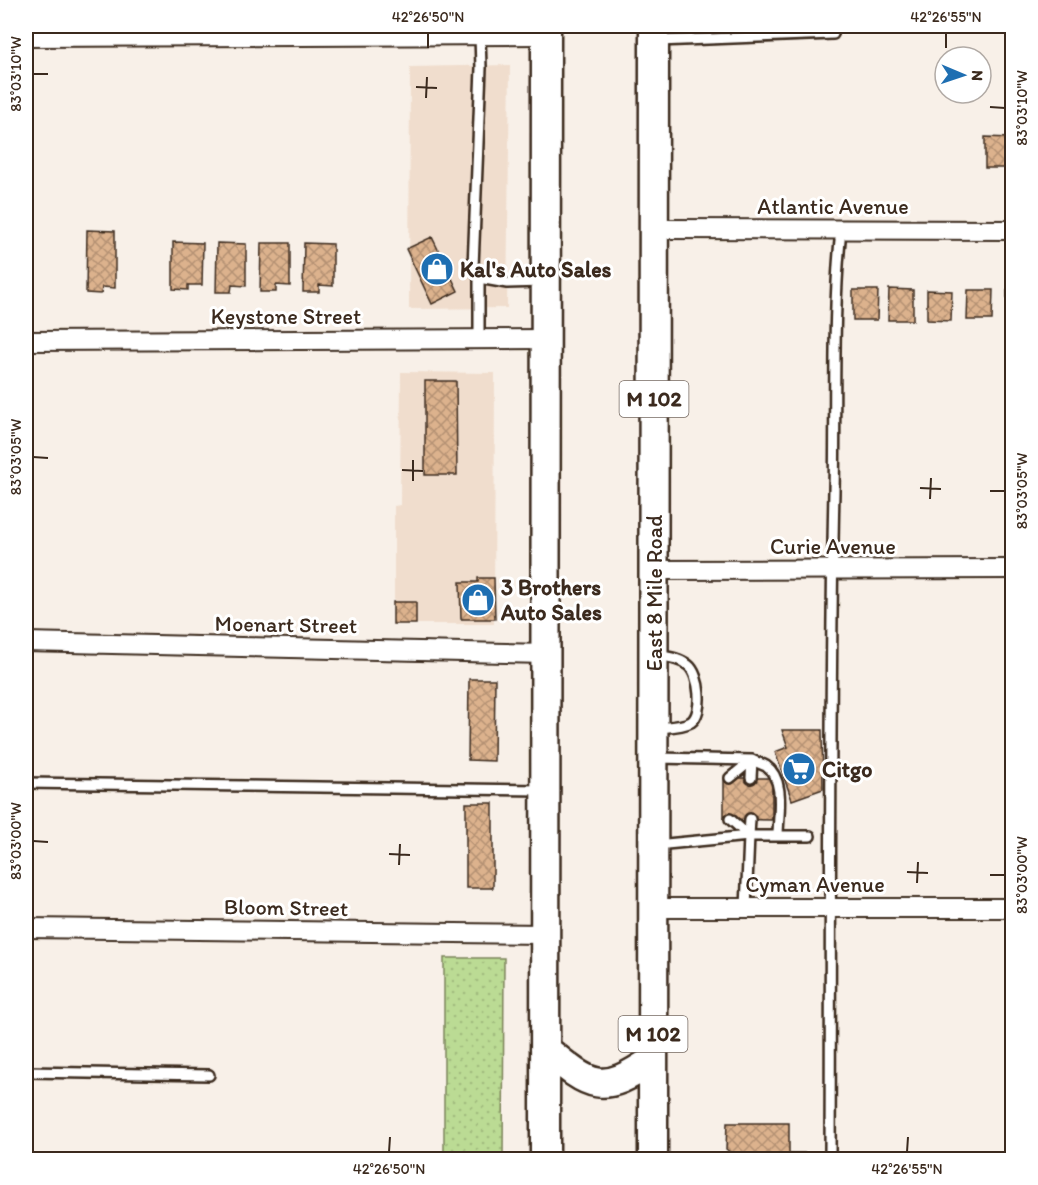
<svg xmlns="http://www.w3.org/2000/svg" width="1038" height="1185" viewBox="0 0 1038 1185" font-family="Itim,sans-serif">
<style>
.built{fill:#f0ddcd}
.grass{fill:url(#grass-dots);stroke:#7b8259;stroke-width:1.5}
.building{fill:url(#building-cross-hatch);stroke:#3b2a1e;stroke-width:1.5}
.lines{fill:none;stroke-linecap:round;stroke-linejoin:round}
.service-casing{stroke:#3b2a1e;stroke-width:14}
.minor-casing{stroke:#3b2a1e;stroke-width:22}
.trunk-casing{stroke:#3b2a1e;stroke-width:33}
.service{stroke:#fff;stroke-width:9}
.minor{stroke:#fff;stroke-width:18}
.trunk{stroke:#fff;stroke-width:28}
.ticks{fill:none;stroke:#3b2a1e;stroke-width:2}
.labels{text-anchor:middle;stroke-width:6;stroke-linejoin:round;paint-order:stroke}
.shield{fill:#fff;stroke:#766a62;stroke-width:1.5}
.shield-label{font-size:21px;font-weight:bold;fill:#3b2a1e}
.street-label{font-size:22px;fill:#3b2a1e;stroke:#fff}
.poi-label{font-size:22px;font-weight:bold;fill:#3b2a1e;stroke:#fff;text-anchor:start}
.neatline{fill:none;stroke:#3b2a1e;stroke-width:2}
.ticks-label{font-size:15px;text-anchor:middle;fill:#3b2a1e}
</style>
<defs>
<pattern id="grass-dots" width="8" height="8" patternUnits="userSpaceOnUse" patternTransform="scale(1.5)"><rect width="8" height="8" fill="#bbdb94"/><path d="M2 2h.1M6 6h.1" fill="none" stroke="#a2bc7f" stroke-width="1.8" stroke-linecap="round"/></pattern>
<pattern id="building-cross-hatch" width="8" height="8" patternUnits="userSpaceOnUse" patternTransform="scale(1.5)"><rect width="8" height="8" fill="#dcb28d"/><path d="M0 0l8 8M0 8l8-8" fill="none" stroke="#b49173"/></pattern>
</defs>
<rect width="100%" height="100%" fill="#f8f0e8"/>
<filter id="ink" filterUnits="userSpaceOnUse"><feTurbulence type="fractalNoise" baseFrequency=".0167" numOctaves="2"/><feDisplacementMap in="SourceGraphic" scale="12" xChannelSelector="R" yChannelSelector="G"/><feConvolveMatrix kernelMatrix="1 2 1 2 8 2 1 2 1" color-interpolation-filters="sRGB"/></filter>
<g filter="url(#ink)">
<!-- built -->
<path class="built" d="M510 65 507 308 409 309 410 67Z
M401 372 495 373 494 624H394V506L400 505Z"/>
<!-- grass -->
<path class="grass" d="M444 958H504L503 1159H444Z"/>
<!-- building -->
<path class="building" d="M985 137 1010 138V168H985Z
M87 230 115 231V288L102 287 101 294 86 293Z
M432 237 458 291 432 304 406 249Z
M173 242 203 243 202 285H188V290L173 289Z
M217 243 246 244V286L232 285 231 292H216Z
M261 243H290V286L276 285V292H260Z
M304 243 333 244V286L319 285V292H303Z
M889 289 913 290V320H888Z
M853 290H878L877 320H853Z
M927 290 952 291 951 321 927 320Z
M968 290H993L992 320H967Z
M1007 290H1012V320H1007Z
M425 381H456L457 475H425Z
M478 578H494L495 619H461L460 582H478Z
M393 602H416V624H393Z
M469 679H495L494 761 468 760Z
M782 730H822L823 789 792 800 775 752 788 747Z
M724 778H772V820L724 819Z
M466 803H493V888H466Z
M727 1123H789V1153H819L818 1160H742V1153H731L726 1149Z"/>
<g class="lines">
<!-- service casing -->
<g class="service-casing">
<path id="service" d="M480 35 481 68 473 267 479 278 507 283 543 282
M658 41 833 34 834 26
M479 278V339
M656 655C667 657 679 658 688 665 700 674 704 713 691 722 682 727 668 727 658 728
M657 758 752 760C756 762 762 764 766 766 786 780 778 815 778 836
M730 778 752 760
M751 778 752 760
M26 783 543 790
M730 819 749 836 746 908
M749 836 750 819
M656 845 749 836H810
M26 1072 209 1075
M830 1160C831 937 829 714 834 491 836 404 832 316 841 230"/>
</g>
<!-- minor casing -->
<g class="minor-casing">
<path id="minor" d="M26 37 546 35
M654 229 1012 230
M26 341 546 339
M654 570 1012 569
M26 642 546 654
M654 908H1012
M26 928 545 934"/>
</g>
<!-- trunk casing -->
<g class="trunk-casing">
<path id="trunk" d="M545 1049C591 1087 601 1096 653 1060
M545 1160 546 26
M653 1160 654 26"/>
</g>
<!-- service -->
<use href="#service" class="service"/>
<!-- minor -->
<use href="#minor" class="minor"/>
<!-- trunk -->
<use href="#trunk" class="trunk"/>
</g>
</g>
<!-- ticks -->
<path class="ticks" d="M428 48V33M946 48V33M33 74H48M416 87 437 88M426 98 427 77M990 107 1005 108M33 457 48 458M402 470 423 471M413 481V460M920 488 941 489M990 491H1005M930 499 931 478M33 841 48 842M389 854 410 855M399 865 400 844M907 872 928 873M990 875H1005M917 883 918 862M389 1152 390 1137M907 1152 908 1137"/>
<!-- icons -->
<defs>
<g id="shop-disc" transform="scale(1.725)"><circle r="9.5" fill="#1f6fb2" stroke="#fff"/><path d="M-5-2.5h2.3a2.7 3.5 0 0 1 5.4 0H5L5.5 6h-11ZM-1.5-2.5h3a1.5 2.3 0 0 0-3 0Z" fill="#fff"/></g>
<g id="supermarket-disc" transform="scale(1.725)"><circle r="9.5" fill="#1f6fb2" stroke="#fff"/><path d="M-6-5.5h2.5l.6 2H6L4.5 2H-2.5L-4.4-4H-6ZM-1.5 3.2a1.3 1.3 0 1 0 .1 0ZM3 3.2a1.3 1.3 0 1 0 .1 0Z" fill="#fff"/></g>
</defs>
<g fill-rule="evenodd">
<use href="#shop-disc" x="437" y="269"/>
<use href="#shop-disc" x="478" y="600"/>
<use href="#supermarket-disc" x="799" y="769"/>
</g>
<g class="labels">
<!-- shield labels -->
<g class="shield">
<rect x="619.5" y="381" width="69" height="36" rx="4.5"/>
<rect x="618.5" y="1016" width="69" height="36" rx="4.5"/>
</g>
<g class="shield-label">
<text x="654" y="406">M 102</text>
<text x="653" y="1041">M 102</text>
</g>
<!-- street labels -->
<g class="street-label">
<text x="833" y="214">Atlantic Avenue</text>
<text x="286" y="324">Keystone Street</text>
<text x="833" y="554">Curie Avenue</text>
<text transform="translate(654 593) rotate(-90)" y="8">East 8 Mile Road</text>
<text transform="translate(286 624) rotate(1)" y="8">Moenart Street</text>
<text x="815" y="892">Cyman Avenue</text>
<text transform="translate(286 907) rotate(1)" y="8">Bloom Street</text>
</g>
<!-- poi labels -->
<g class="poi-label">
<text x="460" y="277">Kal's Auto Sales</text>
<text x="501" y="595">3 Brothers<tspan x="501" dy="25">Auto Sales</tspan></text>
<text x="822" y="777">Citgo</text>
</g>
</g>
<!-- margin -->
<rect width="1038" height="1185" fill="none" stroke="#fff" stroke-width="66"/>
<!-- north arrow -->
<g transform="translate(963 75) rotate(92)"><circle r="28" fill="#ffffff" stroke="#b1aaa5" stroke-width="1.5"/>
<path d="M0-4.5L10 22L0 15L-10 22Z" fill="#1f6fb2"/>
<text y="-9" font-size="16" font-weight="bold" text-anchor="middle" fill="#3b2a1e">N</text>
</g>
<rect x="33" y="33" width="972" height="1119" class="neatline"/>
<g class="ticks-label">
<text x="428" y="22">42°26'50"N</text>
<text x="946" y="22">42°26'55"N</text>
<text transform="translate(16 74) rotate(-90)" y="5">83°03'10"W</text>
<text transform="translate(1022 108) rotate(-90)" y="5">83°03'10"W</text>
<text transform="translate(16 457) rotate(-90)" y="5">83°03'05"W</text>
<text transform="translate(1022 491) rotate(-90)" y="5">83°03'05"W</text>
<text transform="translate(16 841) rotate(-90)" y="5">83°03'00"W</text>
<text transform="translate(1022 875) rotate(-90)" y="5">83°03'00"W</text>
<text x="389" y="1174">42°26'50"N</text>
<text x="907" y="1174">42°26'55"N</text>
</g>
</svg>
